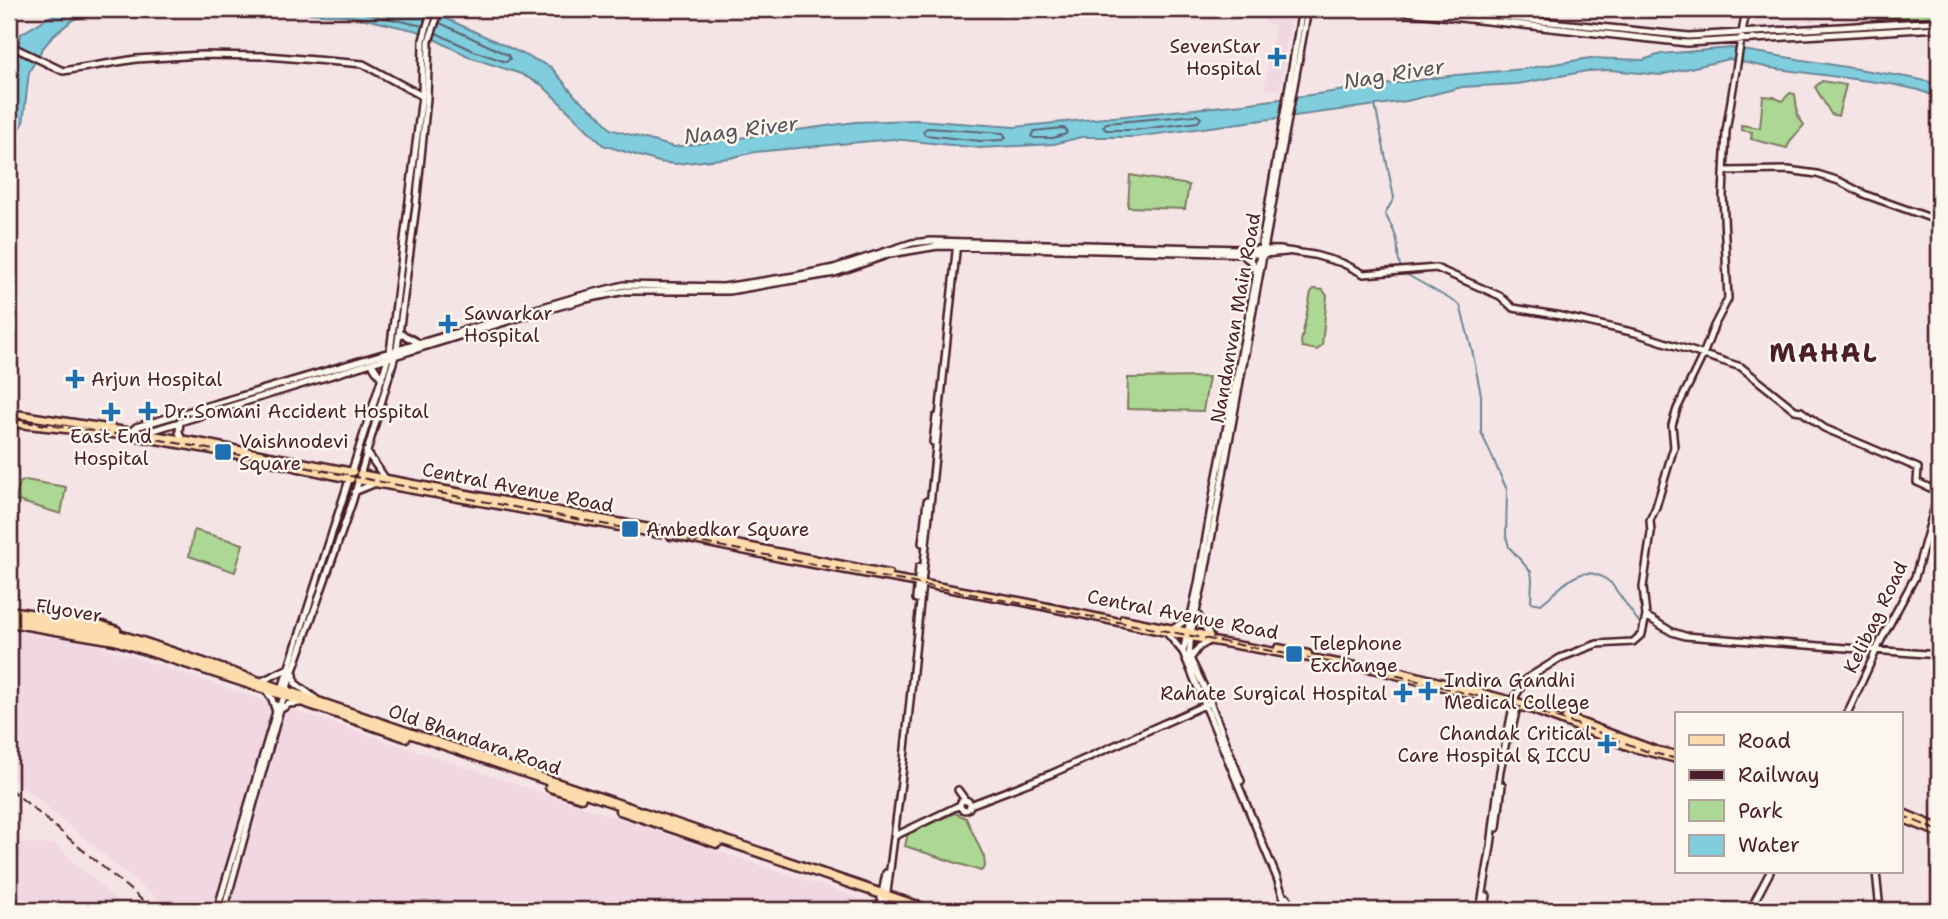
<svg xmlns="http://www.w3.org/2000/svg" width="1948" height="919" viewBox="0 0 1948 919" font-family="'Shantell Sans',sans-serif">
<style>
.built{fill:#f1d7e2}
.green{fill:#add794;stroke:#7c7b60;stroke-width:2}
.water{fill:#7fcddd;stroke:#6a8796;stroke-width:2}
.lines{fill:none;stroke-linecap:round;stroke-linejoin:round}
.shore{stroke:#5f6572;stroke-width:2}
.stream{stroke:#6a8796;stroke-width:2}
.secondary-casing{stroke:#4a1f2b;stroke-width:10}
.primary-casing{stroke:#4a1f2b;stroke-width:11}
.highway-casing{stroke:#4a1f2b;stroke-width:13}
.secondary{stroke:#fbf7ec;stroke-width:5}
.primary{stroke:#fcdcac;stroke-width:6}
.highway{stroke:#fcdcac;stroke-width:8}
.rail{stroke:#4a1f2b;stroke-width:2;stroke-dasharray:10 5;stroke-linecap:butt}
.poi-dot{fill:#1f6fb2;stroke:#fbf7ec;stroke-width:2.5}
.labels{text-anchor:middle;stroke-width:5;stroke-linejoin:round;paint-order:stroke}
.poi-label{font-size:19px;fill:#4a1f2b;stroke:#fbf7ec;text-anchor:start}
.street-label{font-size:19px;fill:#4a1f2b;stroke:#fbf7ec}
.water-label{font-size:21px;font-style:italic;fill:#5a5360;stroke:#fbf7ec}
.district-label{font-size:26px;font-weight:bold;letter-spacing:2px;fill:#4a1f2b;stroke:#fbf7ec}
</style>
<rect width="100%" height="100%" fill="#f5e4e6"/>
<filter id="ink" filterUnits="userSpaceOnUse"><feTurbulence type="fractalNoise" baseFrequency=".0143" numOctaves="2"/><feDisplacementMap in="SourceGraphic" scale="14" xChannelSelector="R" yChannelSelector="G"/><feConvolveMatrix kernelMatrix="1 2 1 2 8 2 1 2 1" color-interpolation-filters="sRGB"/></filter>
<g filter="url(#ink)">
<!-- built -->
<path class="built" d="M1266 9H1281L1279 19 1290 21 1280 90 1264 88 1275 26 1264 23Z
M9 630 91 643 895 910H170L9 775Z
M9 841 55 845 127 910H9Z"/>
<!-- green -->
<path class="green" d="M1876 9H1939V16L1877 19Z
M1822 81 1846 85 1838 116 1831 114 1815 87Z
M1790 93 1795 94 1798 116 1804 125 1791 140 1787 148 1751 139 1752 132 1741 130V125L1760 128 1763 96 1774 97 1782 101Z
M1130 175 1189 185 1185 209 1128 207Z
M1314 289 1323 290 1327 296 1322 345 1317 350 1302 347 1301 342 1311 292Z
M1209 377 1203 411 1127 409 1128 378Z
M25 480 66 487 61 514 15 500 20 483Z
M194 530 243 544 235 572 189 556Z
M955 813 966 818 984 857 985 867 981 871 905 846 908 833Z"/>
<!-- water -->
<path class="water" d="M63 9H180L148 18 95 14 74 19 54 35 42 49 29 72 23 124 9 139V86L21 34Z
M295 9H416L443 17 551 67 576 97 600 116 610 129 674 147 855 122 917 120 1015 127 1243 104 1456 75 1524 69 1590 58 1643 60 1661 54 1731 48 1912 78 1939 84V98L1919 90 1891 84 1770 68 1729 59 1660 75 1611 70 1587 71 1518 84 1462 87 1407 101 1135 137H1081L1054 144 980 148 893 139 755 152 730 158 675 164 659 162 603 145 542 85 521 74 472 58 418 31 351 16 305 13Z"/>
<g class="lines">
<!-- shore -->
<path class="shore" d="M346 9 423 26
M436 33 474 51 506 62 510 59 508 55 440 23
M1197 115 1201 118 1198 122 1135 130H1106L1103 127 1106 123Z
M927 128 1003 133 1006 137 1003 140 980 141 925 135 923 131Z
M1063 128 1067 130 1066 134 1053 138H1034L1031 136 1034 131Z"/>
<!-- stream -->
<path class="stream" d="M1375 105 1394 198 1385 214C1390 223 1395 231 1397 241 1399 251 1396 261 1402 269
M1406 274 1460 305 1472 350 1481 395V432L1507 490 1506 536 1509 547 1531 572 1532 580 1531 602 1541 604C1564 587 1580 558 1611 583L1641 625"/>
<!-- secondary casing -->
<g class="secondary-casing">
<path id="secondary" d="M1379 9 1687 43 1939 28
M1423 9 1689 36 1939 21
M9 45 63 71 136 59 202 55 267 56 363 64 422 96
M1724 171 1788 170 1817 174 1839 181 1866 195 1939 221
M1243 255 1253 263 1255 271
M400 333 419 343
M372 364 382 379
M180 422 179 432 182 440
M144 433 531 314 586 299 625 291H729L835 273 890 254 938 246 1263 254 1287 252
M128 435 136 427 580 296 624 285 723 287 795 276 834 268 912 243 931 241 1280 250 1314 255 1342 263 1364 274 1436 268 1500 296 1513 308 1556 315 1636 333 1741 367 1795 410 1801 411 1824 428 1918 468 1917 482 1939 492
M933 442 936 417
M366 451 385 478
M354 492 376 483
M922 543 927 501
M916 599 919 567
M1196 612 1210 636
M1646 616 1672 632 1685 636 1939 655
M1173 629 1190 617
M1166 632 1183 652
M1190 659 1199 647 1211 640
M294 674 295 683 316 699
M262 681 287 669
M266 690 272 699 276 712
M281 692 390 352 422 96 423 40 432 9
M280 710 289 704 300 703
M1847 714 1882 638 1915 577 1939 492
M1510 738 1518 703
M1241 781 1205 689 1189 656 1191 633 1204 578 1308 9
M958 790 966 801
M960 805a5 5 0 1 1 10 0a5 5 0 1 1-10 0Z
M970 805 1051 774 1207 704
M1497 828 1502 785
M895 836 960 805
M1876 872 1880 910
M1287 897 1292 910
M881 899 886 873
M886 900 904 759 957 242
M217 910 278 705
M224 910 282 702 352 503 397 349 416 206 427 98 429 41 440 9
M1288 910 1277 878 1183 652 1198 584 1214 491 1255 284 1302 9
M1480 910 1491 846 1500 771 1515 697 1526 679 1560 658 1597 644 1633 642 1642 634 1646 616 1643 587 1651 533 1650 520 1656 507 1674 447 1672 425 1677 409 1703 355 1714 326 1728 299 1723 196 1726 131 1746 9
M1484 910 1487 896
M1750 910 1770 872"/>
</g>
<!-- primary casing -->
<g class="primary-casing">
<path id="primary" d="M9 413 198 442 353 472
M9 423 122 435
M133 436 224 452 351 479
M360 474 671 532V536H675V532H671
M358 480 659 534
M690 535 889 574
M675 536 786 559 1024 602 1190 637 1373 669 1533 710 1630 747 1677 759
M9 610 96 623 117 630
M1123 619 1209 636
M1278 648 1308 654
M1374 665 1539 708
M1566 717 1655 750 1677 755
M1901 812 1939 828
M1901 818 1939 833"/>
</g>
<!-- highway casing -->
<g class="highway-casing">
<path id="highway" d="M9 616 99 629 142 642 929 910
M9 622 115 640 281 694 406 737
M550 787 581 797
M620 810 717 843"/>
</g>
<!-- secondary -->
<use href="#secondary" class="secondary"/>
<!-- primary -->
<use href="#primary" class="primary"/>
<!-- highway -->
<use href="#highway" class="highway"/>
<!-- rail -->
<path class="rail" d="M9 420 161 440 1387 673 1531 710 1582 726 1646 751 1677 759
M9 788 154 910
M1901 815 1939 831"/>
</g>
</g>
<!-- markers -->
<g class="poi-dot">
<path d="M1273.5 46.5h7v7h7v7h-7v7h-7v-7h-7v-7h7z"/>
<path d="M444.5 313.5h7v7h7v7h-7v7h-7v-7h-7v-7h7z"/>
<path d="M71.5 368.5h7v7h7v7h-7v7h-7v-7h-7v-7h7z"/>
<path d="M144.5 400.5h7v7h7v7h-7v7h-7v-7h-7v-7h7z"/>
<path d="M107.5 401.5h7v7h7v7h-7v7h-7v-7h-7v-7h7z"/>
<rect x="214" y="443" width="18" height="18" rx="3.5"/>
<rect x="621" y="520" width="18" height="18" rx="3.5"/>
<rect x="1285" y="645" width="18" height="18" rx="3.5"/>
<path d="M1424.5 680.5h7v7h7v7h-7v7h-7v-7h-7v-7h7z"/>
<path d="M1399.5 682.5h7v7h7v7h-7v7h-7v-7h-7v-7h7z"/>
<path d="M1603.5 733.5h7v7h7v7h-7v7h-7v-7h-7v-7h7z"/>
</g>
<g class="labels">
<!-- poi labels -->
<g class="poi-label">
<text x="1261" y="53" text-anchor="end">SevenStar<tspan x="1261" dy="22">Hospital</tspan></text>
<text x="464" y="320">Sawarkar<tspan x="464" dy="22">Hospital</tspan></text>
<text x="91" y="386">Arjun Hospital</text>
<text x="164" y="418">Dr. Somani Accident Hospital</text>
<text x="111" y="443" text-anchor="middle">East End<tspan x="111" dy="22">Hospital</tspan></text>
<text x="239" y="448">Vaishnodevi<tspan x="239" dy="22">Square</tspan></text>
<text x="646" y="536">Ambedkar Square</text>
<text x="1310" y="650">Telephone<tspan x="1310" dy="22">Exchange</tspan></text>
<text x="1444" y="687">Indira Gandhi<tspan x="1444" dy="22">Medical College</tspan></text>
<text x="1387" y="700" text-anchor="end">Rahate Surgical Hospital</text>
<text x="1591" y="740" text-anchor="end">Chandak Critical<tspan x="1591" dy="22">Care Hospital &amp; ICCU</tspan></text>
</g>
<!-- street labels -->
<g class="street-label">
<text transform="translate(1235 318) rotate(-80)" y="7">Nandanvan Main Road</text>
<text transform="translate(518 487) rotate(11)" y="7">Central Avenue Road</text>
<text transform="translate(69 610) rotate(9)" y="7">Flyover</text>
<text transform="translate(1183 614) rotate(11)" y="7">Central Avenue Road</text>
<text transform="translate(1875 617) rotate(-64)" y="7">Kelibag Road</text>
<text transform="translate(475 739) rotate(19)" y="7">Old Bhandara Road</text>
</g>
<!-- water labels -->
<g class="water-label">
<text transform="translate(1394 74) rotate(-9)" y="7">Nag River</text>
<text transform="translate(741 130) rotate(-7)" y="7">Naag River</text>
</g>
<!-- district labels -->
<g class="district-label">
<text x="1824" y="362">MAHAL</text>
</g>
</g>
<!-- margin -->
<rect width="1948" height="919" fill="none" stroke="#fbf7ec" stroke-width="35"/>
<rect x="18" y="18" width="1913" height="884" fill="none" stroke="#4a1f2b" stroke-width="2.5" filter="url(#ink)"/>
<!-- legend -->
<rect x="1675" y="712" width="228" height="161" fill="#fbf7ec" stroke="#b4a19f" stroke-width="2"/>
<rect x="1689" y="735" width="35" height="10" fill="#fcdcac" stroke="#b4a19f" stroke-width="2"/>
<text x="1738" y="748" font-size="21" fill="#4a1f2b">Road</text>
<rect x="1689" y="770" width="35" height="10" fill="#4a1f2b" stroke="#b4a19f" stroke-width="2"/>
<text x="1738" y="782" font-size="21" fill="#4a1f2b">Railway</text>
<rect x="1689" y="800" width="35" height="21" fill="#add794" stroke="#b4a19f" stroke-width="2"/>
<text x="1738" y="818" font-size="21" fill="#4a1f2b">Park</text>
<rect x="1689" y="835" width="35" height="21" fill="#7fcddd" stroke="#b4a19f" stroke-width="2"/>
<text x="1738" y="852" font-size="21" fill="#4a1f2b">Water</text>
</svg>
